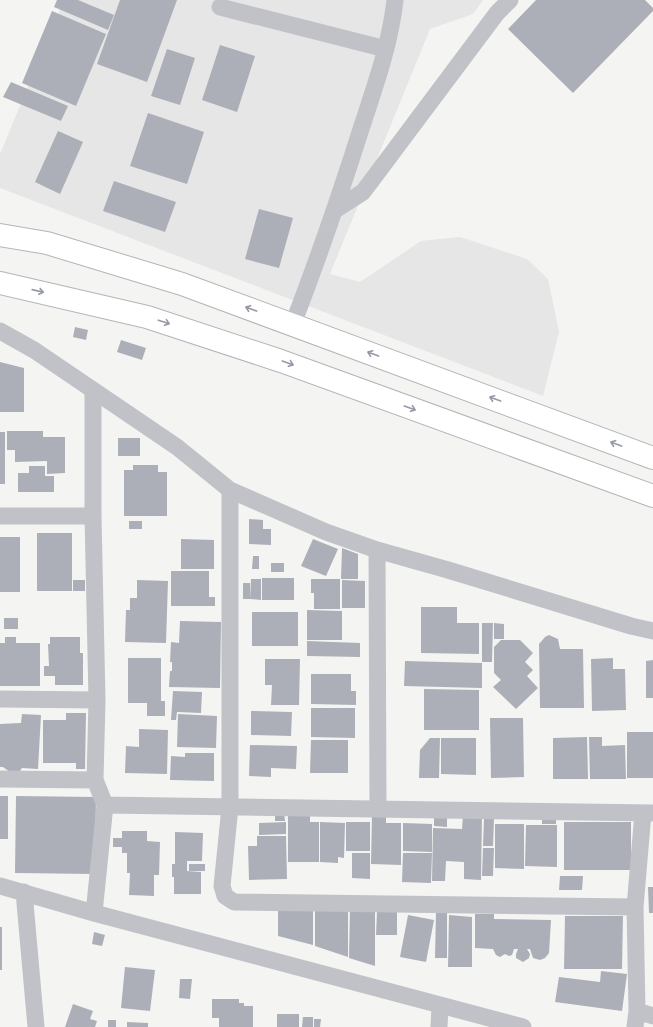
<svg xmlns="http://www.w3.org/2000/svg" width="653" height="1027" viewBox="0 0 653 1027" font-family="Rubik,sans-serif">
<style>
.built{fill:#e5e6e5}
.building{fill:#acafb7}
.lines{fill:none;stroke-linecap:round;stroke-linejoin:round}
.highway-casing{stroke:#b3b5b9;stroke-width:24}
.street{stroke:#c1c2c7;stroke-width:17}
.highway{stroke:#fff;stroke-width:22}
.oneway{stroke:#959aa6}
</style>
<rect width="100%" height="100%" fill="#f4f5f2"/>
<!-- built -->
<path class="built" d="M64 0H483L473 14 430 29 330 274 360 282 421 241 460 237 527 259 548 279 559 332 543 396 0 188V154Z"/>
<!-- building -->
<path class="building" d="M57 0H78L114 15 108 30 54 7Z
M120 0H177L147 82 97 64Z
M536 0H645L653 8V11L573 93 508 29Z
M52 11 106 34 76 106 22 83Z
M220 45 255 56 237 112 202 100Z
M167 49 195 58 180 105 151 96Z
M11 82 68 106 61 121 3 97Z
M148 113 204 132 187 184 130 166Z
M58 131 83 142 60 194 35 182Z
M114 181 176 202 165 232 103 211Z
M259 209 293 218 279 268 245 259Z
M75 327 88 330 86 340 73 337Z
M121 340 146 348 142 360 117 352Z
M0 362 24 368V412H0Z
M7 431H43V437H65V473L47 474V461L15 462V450H7Z
M0 432H5V484H0Z
M118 438H140V456H118Z
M133 465H158V472H167V516H124V470H133Z
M29 466H45V476H54V492H18V473H29Z
M249 519 263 520V529H271V545L249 544Z
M129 521H142V529H129Z
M37 533H72V591H37Z
M0 537H20V592H0Z
M181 539 214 540V569H181Z
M313 539 338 549 326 576 301 566Z
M342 548 358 554V579H341Z
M253 556H259V569H252Z
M271 563H284V572H271Z
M171 571H209V597H215V606H171Z
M262 578H294V600H262Z
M251 579H261V600L250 599Z
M311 579H340V609H314V593H311Z
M73 580H85V591H73Z
M137 580 168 581 166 643 125 642 126 610H130V598H137Z
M342 580 365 581V608H342Z
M243 583H250V599H243Z
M421 607H457V623H479V654L421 653Z
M307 610 342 611V640H307Z
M252 612H298V646H252Z
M4 618H18V629H4Z
M180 621 221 622 220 688 169 687 170 671H172V662H170L171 642 179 643Z
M482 623H493L492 662H482Z
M494 623 504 624V639H494Z
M549 635 558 639 560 649H583L584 708H540L539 644 545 637Z
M5 637H16V643H40V686H0V643H5Z
M50 637H80V653H83V685H55V676H44V666H49L48 644H50Z
M501 640H520L533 653 525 662 533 670 527 676 538 688 516 709 493 687 501 680 494 673V647Z
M307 641 360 643V657L307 656Z
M128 658H161V701H165V716H147V703H128Z
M613 658V669H625L626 710 592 711 591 659Z
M265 659H300L299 705H271L272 685H265Z
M653 660V698H646V661Z
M405 661 482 663V688L404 686Z
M311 674H351V691H356V705L311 704Z
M424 689 479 690V730H424Z
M173 691 202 692 201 713 177 712 176 720H171Z
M311 708H355V738L311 737Z
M251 711 292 712 291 736 251 735Z
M66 713H86L85 769H76V763H43V720H66Z
M22 714 41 715 38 769 22 768 20 771 10 772 3 767H0V724L21 723Z
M178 714 217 716 216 748 177 747Z
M490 718H523L524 777 491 778Z
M139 729 168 730 167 774 125 773 126 746 139 747Z
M627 732H653V778H627Z
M587 737 588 779H553V738Z
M589 737H602V746L625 745 626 779H590Z
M430 738H440L439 778H419L420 750Z
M441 738H476V775L441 774Z
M311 740H348V773H310Z
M250 745 297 746 296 769 271 768V777L249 776Z
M185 753H214V781L170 780 171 756 185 757Z
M0 796H8V839H0Z
M16 796 96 797 95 874 15 873Z
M288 812H310V822H319V862H288Z
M284 813 285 821H275V814Z
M372 815H386V823H401V865L371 864Z
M434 815H447V827L434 826Z
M463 815H482L481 880 464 879V862L446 861 445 881H432L433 828 462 829Z
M542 816H556V824H542Z
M484 818 494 819 493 846H483Z
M286 822V834L259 835V823Z
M320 822 345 823 344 858 338 857V863L320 862Z
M346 822H370V851H346Z
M564 822H631V870H564Z
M403 823 432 824V852L403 851Z
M495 824H524V869L495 868Z
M526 825H557V867L525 866Z
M122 831H147V841L160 842 159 875H154V896L129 895 130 873H127V853H122V847H113V838H122Z
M175 832 203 833 202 861H187V871L201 872V894H174V877H172V864H175Z
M257 836H286L287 879 249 880 248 846H257Z
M483 848H494L493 876H482Z
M352 853H370V879L352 878Z
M403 853H432L431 883 402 882Z
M189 864H205V871H189Z
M560 876H583L582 890H559Z
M648 887H653V913H649Z
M315 906H348V957L315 946Z
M278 907H313V945L278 936Z
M350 907H375V966L349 958Z
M377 912H397V935H376Z
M436 912H447V958H435Z
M475 914H494V919L551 920 549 953 545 958 540 960 533 958 530 949H527L530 954 529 958 523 962 516 958V954L518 949H514L512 955 509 956 505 954 500 957 496 955 493 949 475 948Z
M408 915 434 920 426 962 400 957Z
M449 915 472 917V967H448Z
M565 916H623L622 969H564Z
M0 927H2V970H0Z
M94 932 105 935 102 946 92 944Z
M125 967 155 970 150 1011 121 1008Z
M601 971 627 974 622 1011 555 1002 559 977 600 982Z
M180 979H192L190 999 179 998Z
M212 999H239V1003H244V1006H253V1027H219V1018H212Z
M73 1004 93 1011 90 1019 97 1021 95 1027H65Z
M277 1014H299V1027H277Z
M303 1017H313V1027H302Z
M314 1019H321L320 1027H314Z
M108 1020H116V1027H108Z
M127 1022 148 1023V1027H127Z"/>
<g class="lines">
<!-- highway casing -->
<g class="highway-casing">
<path id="highway" d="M0 235 47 243 182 284 653 458
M0 283 147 317 281 361 653 496"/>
</g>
<!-- street -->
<path class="street" d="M220 7 386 49
M335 210 363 192 497 13 510 0
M293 324C318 259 340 195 361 129 375 86 390 45 395 0
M0 331 34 350 177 447 230 490 326 532 377 550 448 570 631 626 653 631
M93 390V516L97 700 95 780 105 805 94 913
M230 490V807L222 886 225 896 234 902 635 907
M0 516H93
M377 550 378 809
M0 699 97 700
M0 779 95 780
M105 805 653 813
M0 886 94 913 523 1027
M24 892 36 1027
M637 1011 653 1016
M439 1027 440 1006
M635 1027 637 1011 635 907 643 813"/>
<!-- highway -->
<use href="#highway" class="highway"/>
</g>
<!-- one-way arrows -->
<defs><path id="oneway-shaft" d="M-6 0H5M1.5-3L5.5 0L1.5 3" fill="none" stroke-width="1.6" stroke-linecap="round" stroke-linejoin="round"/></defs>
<g class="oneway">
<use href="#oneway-shaft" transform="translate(38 291) rotate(13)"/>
<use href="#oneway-shaft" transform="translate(251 309) rotate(-160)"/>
<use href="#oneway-shaft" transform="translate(164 322) rotate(18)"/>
<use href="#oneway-shaft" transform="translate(373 354) rotate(-160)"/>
<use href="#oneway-shaft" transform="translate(288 363) rotate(20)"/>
<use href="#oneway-shaft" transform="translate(495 399) rotate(-160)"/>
<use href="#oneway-shaft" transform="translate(410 408) rotate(20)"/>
<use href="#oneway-shaft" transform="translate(616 444) rotate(-160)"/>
</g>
</svg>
